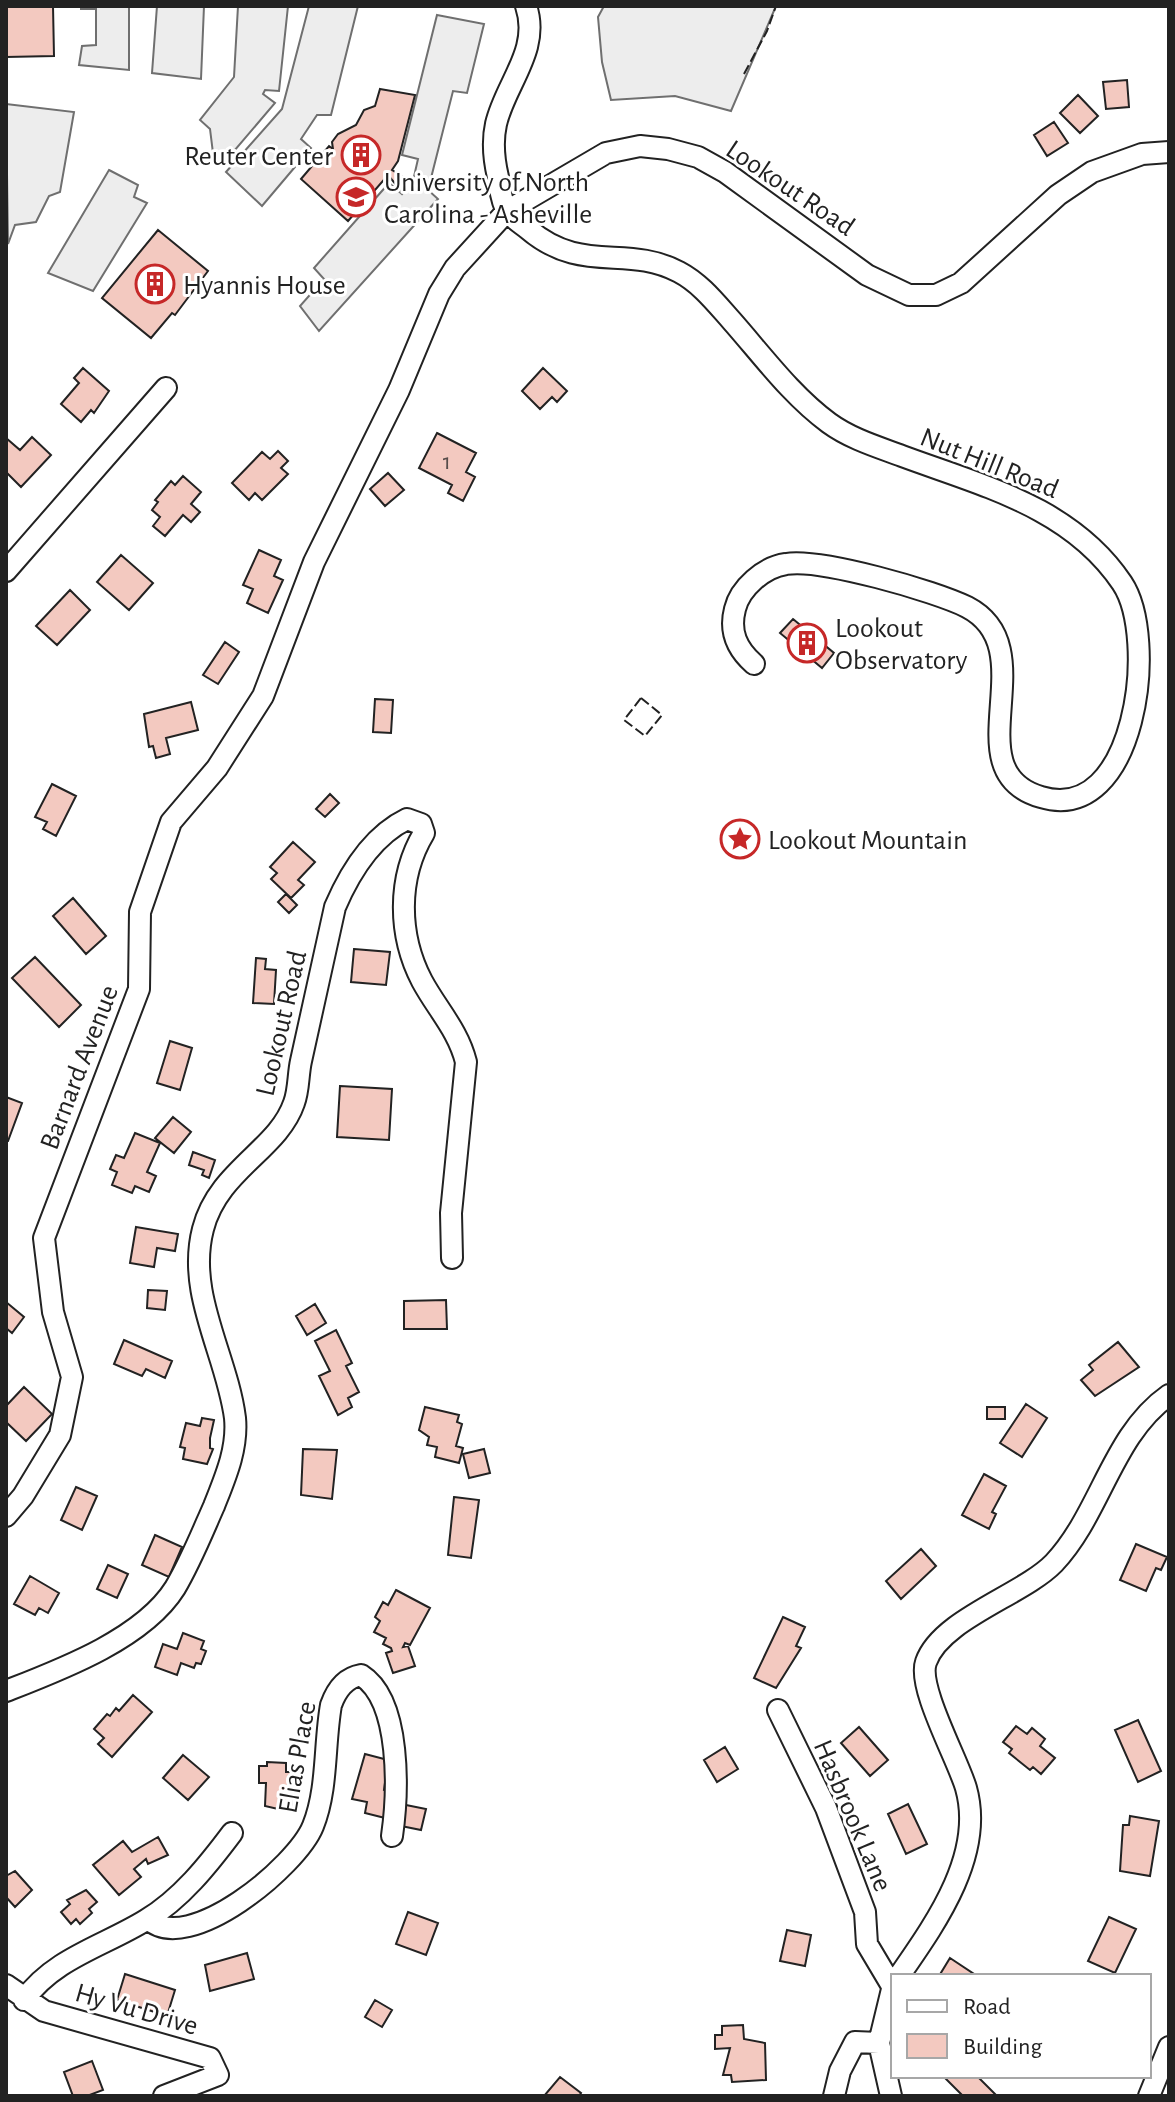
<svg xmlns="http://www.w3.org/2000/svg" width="1175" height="2102" viewBox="0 0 1175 2102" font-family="'Alegreya Sans',sans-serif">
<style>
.parking{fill:#ededed;stroke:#6f6f6f;stroke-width:2}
.building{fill:#f3c9c0;stroke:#222;stroke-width:2}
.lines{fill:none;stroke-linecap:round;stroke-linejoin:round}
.minor-casing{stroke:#222;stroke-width:24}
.minor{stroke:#fff;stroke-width:20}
.fence{stroke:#222;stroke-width:2;stroke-dasharray:10 4;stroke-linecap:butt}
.labels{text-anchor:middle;stroke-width:6;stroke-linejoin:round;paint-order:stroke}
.number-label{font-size:24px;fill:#564c4a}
.poi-label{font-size:28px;fill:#222;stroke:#fff;text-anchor:start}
.street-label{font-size:28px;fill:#222;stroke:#fff}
</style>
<rect width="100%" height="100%" fill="#fff"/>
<!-- parking -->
<path class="parking" d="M81 6H129V70L79 65 82 46 96 45V9H81Z
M157 6H204L201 79 152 73Z
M238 6H288L279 91 265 90 263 94 275 103 223 164 213 153 210 129 200 120 234 77Z
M309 6H358L331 115H317L301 139 311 148 262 206 226 172 282 109Z
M604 6H776L731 111 675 96 611 100 602 62 598 17Z
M437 15 484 24 467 93 453 91 428 190 438 199 319 331 300 306 324 279 314 268 389 183 402 194 413 181 418 159 402 155Z
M6 104 74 112 60 192 49 196 36 222 15 225 8 244Z
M109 170 138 185 134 197 147 203 93 291 48 273Z"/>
<!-- building -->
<path class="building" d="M6 6H53L54 56 6 57Z
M1127 80 1129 107 1106 109 1103 82Z
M380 89 415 95 398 161 392 170 411 182 402 192 388 175 348 221 301 179 329 146 333 149 332 142 338 134 356 125 364 110 375 106Z
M1078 95 1098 116 1080 133 1060 113Z
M1054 122 1068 143 1047 156 1034 135Z
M158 230 208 271 175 315 172 313 151 338 102 298Z
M83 368 109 391 94 413 91 410 81 422 61 404 79 383 74 378Z
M543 368 567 391 557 402 552 397 540 409 522 391Z
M437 433 476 453 466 472 475 477 463 501 448 493 452 485 419 468Z
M32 437 51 455 21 487 6 472V438L20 450Z
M278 451 288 461 281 468 288 474 262 500 255 493 249 500 232 483 262 452 270 459Z
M388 473 404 490 385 506 370 489Z
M183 476 201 492 191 504 200 512 191 522 183 515 165 536 153 526 160 517 152 510 158 502 155 500 171 481 175 485Z
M259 550 281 560 274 576 283 580 268 613 247 603 253 589 243 585Z
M121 555 153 583 129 610 97 582Z
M70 590 90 610 57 645 36 626Z
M793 619 834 653 822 668 780 633Z
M225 642 239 652 218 684 203 675Z
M375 699 393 700 391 733 373 732Z
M191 702 198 730 166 738 170 754 156 758 153 746 149 747 144 714Z
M52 784 76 796 56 836 43 829 47 822 35 817Z
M330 794 339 803 325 817 316 809Z
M293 842 315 862 298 880 304 885 291 898 271 879 277 873 270 867Z
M286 894 297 905 289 913 278 902Z
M73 898 106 936 86 954 53 916Z
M354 949 390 952 386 985 351 982Z
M35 957 81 1005 59 1027 12 978Z
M256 958 266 959 265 969 276 970 274 1004 253 1003Z
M170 1041 192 1048 180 1090 157 1083Z
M340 1086 392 1089 389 1140 337 1137Z
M6 1097 22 1103 8 1141H6Z
M173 1117 191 1132 174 1153 155 1138Z
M135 1133 160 1143 147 1172 156 1176 149 1192 135 1186 132 1193 112 1185 117 1172 110 1169 116 1155 124 1158Z
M193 1152 215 1160 209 1178 202 1175 204 1170 189 1165Z
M136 1227 178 1234 175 1251 157 1248 154 1267 130 1263Z
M148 1290 167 1291 165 1310 147 1308Z
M446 1300 447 1329H404V1301Z
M6 1302 24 1317 12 1333 6 1328Z
M315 1304 326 1323 307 1335 296 1316Z
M336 1330 352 1363 346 1366 359 1392 348 1398 352 1407 338 1415 319 1376 330 1371 315 1341Z
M124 1340 172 1361 165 1378 146 1369 142 1376 114 1364Z
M1118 1342 1139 1367 1095 1396 1081 1380 1093 1370 1089 1365Z
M24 1387 52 1414 26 1441 6 1422V1406Z
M1026 1404 1047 1418 1022 1457 1000 1443Z
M425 1407 459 1415 457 1422 462 1424 456 1446 463 1448 459 1463 435 1457 437 1447 427 1445 429 1437 419 1430Z
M987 1407H1005V1419H987Z
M202 1418 214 1420 210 1438V1448L213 1449 207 1464 183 1459 185 1448 180 1447 186 1423 200 1426Z
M303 1449 337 1450 332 1499 301 1495Z
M484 1449 490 1473 469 1478 463 1454Z
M984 1474 1006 1486 992 1512 996 1514 989 1529 962 1515Z
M76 1487 97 1496 82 1530 61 1520Z
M454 1497 479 1500 471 1558 448 1555Z
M155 1535 182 1547 169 1577 142 1565Z
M1136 1544 1167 1557 1161 1570 1156 1568 1146 1591 1120 1580Z
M921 1549 936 1566 901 1599 886 1581Z
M108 1565 128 1574 117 1598 97 1589Z
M30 1576 59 1593 48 1613 39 1608 35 1615 14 1604Z
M396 1590 430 1608 410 1645 405 1643 403 1647 408 1646 415 1666 393 1673 386 1653 392 1651 391 1648 383 1644 386 1638 374 1632 380 1621 375 1617 383 1602 388 1605Z
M783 1617 805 1627 796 1646 801 1648 776 1688 754 1678Z
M183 1633 204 1641 201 1649 206 1651 201 1664 196 1663 194 1668 181 1663 177 1675 155 1667 163 1644 177 1649Z
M133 1695 152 1712 112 1757 98 1744 104 1738 94 1729 107 1714 110 1716 116 1708 119 1711Z
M1138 1720 1161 1771 1138 1782 1115 1730Z
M1016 1726 1027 1734 1032 1728 1045 1739 1040 1746 1055 1758 1041 1774 1033 1767 1030 1770 1009 1753 1012 1749 1003 1742Z
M859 1727 888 1760 870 1776 841 1743Z
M725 1747 738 1769 717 1782 704 1760Z
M365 1754 388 1760 384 1790 391 1791 385 1818 365 1813 367 1802 352 1799Z
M183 1755 209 1777 188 1800 163 1778Z
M267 1762 286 1763V1772H292L291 1812 265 1806 266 1783H259V1766H267Z
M908 1804 927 1844 906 1854 888 1814Z
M406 1805 426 1809 421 1830 401 1826Z
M1130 1816 1159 1821 1150 1876 1120 1871 1123 1825H1129Z
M158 1837 168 1855 148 1864 146 1859 134 1869 141 1877 119 1895 93 1865 123 1841 132 1852Z
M15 1871 32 1890 15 1907 6 1897V1876Z
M86 1890 97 1902 89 1909 92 1913 80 1924 76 1919 71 1924 61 1912 70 1904 67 1900Z
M408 1912 438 1923 426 1955 396 1944Z
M1109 1917 1136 1929 1115 1973 1088 1961Z
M787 1930 811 1935 805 1966 780 1961Z
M247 1953 254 1979 210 1991 205 1965Z
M950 1958 974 1974 972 1976H939Z
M125 1974 175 1990 167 2016 117 2000Z
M375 2000 392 2010 382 2027 365 2017Z
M743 2025 744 2039 765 2043 766 2080 732 2082 731 2075H723L730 2048 715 2049V2035H722V2026Z
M92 2061 103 2090 87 2096H73L64 2072Z
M943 2076H977L997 2096H963Z
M560 2077 581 2093 579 2096H544Z"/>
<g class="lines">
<!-- minor casing -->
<g class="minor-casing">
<path id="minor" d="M526 6C541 50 505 84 496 124 492 142 494 160 498 177 500 187 501 202 507 211 512 218 522 224 528 229 582 275 626 244 679 272 700 283 715 302 731 320 762 355 791 395 829 423 851 439 878 447 902 456 983 486 1071 507 1122 583 1159 638 1136 826 1041 797 951 771 1048 649 967 607 935 591 820 558 786 564 764 567 740 588 735 609 729 632 737 649 754 664
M6 571 166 388
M6 1516 23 1496 60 1435 72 1377 53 1312 44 1238 139 989 140 912 171 822 217 768 263 696 314 562 399 390 439 294 455 268 507 211 606 153 640 146 668 149 698 157 725 172 867 275 909 295H936L961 283 1058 195 1092 172 1142 154 1169 152
M6 1691C60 1670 143 1639 175 1588 190 1563 202 1533 214 1506 225 1478 238 1449 235 1418 227 1355 186 1294 203 1229 218 1170 278 1150 294 1103 299 1090 298 1074 301 1061 312 1010 324 958 335 907 350 872 372 836 407 819L421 824 424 833C397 878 398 935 422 981 437 1009 458 1030 466 1062L451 1213 452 1258
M778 1710 826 1808 865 1912 867 1944 892 1986
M148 1919C188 1957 297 1866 313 1826 328 1789 324 1744 331 1705 336 1691 344 1678 361 1675 402 1701 398 1794 392 1836
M899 1976C935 1924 985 1855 966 1788 958 1760 917 1687 926 1662 941 1619 1023 1595 1054 1563 1101 1513 1112 1435 1169 1395
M6 1985 44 2011 210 2058 218 2075 164 2096
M24 2000C54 1958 104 1946 146 1920 181 1899 208 1865 232 1833
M834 2096 840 2071 855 2042 879 2043
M891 2096 879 2043 893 1985
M1149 2096 1169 2047"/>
</g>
<!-- minor -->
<use href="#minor" class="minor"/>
<!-- fence -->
<path class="fence" d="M744 74 767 31 776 6
M641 698 662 715 645 736 624 720Z"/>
</g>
<!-- icons -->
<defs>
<g id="building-ring" transform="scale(2)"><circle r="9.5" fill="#fff" stroke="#c62828" stroke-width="1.5"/><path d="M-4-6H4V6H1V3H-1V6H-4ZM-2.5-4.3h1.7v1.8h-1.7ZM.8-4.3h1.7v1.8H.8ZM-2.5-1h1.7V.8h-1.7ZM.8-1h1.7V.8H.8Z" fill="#c62828"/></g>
<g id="university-ring" transform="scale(2)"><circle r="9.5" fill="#fff" stroke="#c62828" stroke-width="1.5"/><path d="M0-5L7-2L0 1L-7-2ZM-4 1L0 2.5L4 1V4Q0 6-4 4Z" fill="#c62828"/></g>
<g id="sight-ring" transform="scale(2)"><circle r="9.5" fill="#fff" stroke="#c62828" stroke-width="1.5"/><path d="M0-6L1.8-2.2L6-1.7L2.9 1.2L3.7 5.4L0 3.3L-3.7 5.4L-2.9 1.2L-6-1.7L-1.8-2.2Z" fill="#c62828"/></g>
</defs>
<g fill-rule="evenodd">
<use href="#building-ring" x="361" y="155"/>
<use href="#university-ring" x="356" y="197"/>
<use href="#building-ring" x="155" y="284"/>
<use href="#building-ring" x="807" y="643"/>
<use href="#sight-ring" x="740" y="839"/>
</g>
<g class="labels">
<!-- number labels -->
<g class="number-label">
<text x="447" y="469">1</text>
</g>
<!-- poi labels -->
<g class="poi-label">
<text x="333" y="165" text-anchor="end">Reuter Center</text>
<text x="384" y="191">University of North<tspan x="384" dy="32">Carolina - Asheville</tspan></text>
<text x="183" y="294">Hyannis House</text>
<text x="835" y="637">Lookout<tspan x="835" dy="32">Observatory</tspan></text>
<text x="768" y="849">Lookout Mountain</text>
</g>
<!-- street labels -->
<g class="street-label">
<text transform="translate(791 187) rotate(34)" y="10">Lookout Road</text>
<text transform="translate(990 462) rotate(22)" y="10">Nut Hill Road</text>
<text transform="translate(280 1023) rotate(-77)" y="10">Lookout Road</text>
<text transform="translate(78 1067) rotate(-69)" y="10">Barnard Avenue</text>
<text transform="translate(296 1757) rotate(-80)" y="10">Elias Place</text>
<text transform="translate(854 1815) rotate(67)" y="10">Hasbrook Lane</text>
<text transform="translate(137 2008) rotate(16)" y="10">Hy Vu Drive</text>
</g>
</g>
<!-- border -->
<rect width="1175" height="2102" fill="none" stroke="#222222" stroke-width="16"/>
<!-- legend -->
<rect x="891" y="1974" width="260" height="104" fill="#ffffff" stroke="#a7a7a7" stroke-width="2"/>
<rect x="907" y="2000" width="40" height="12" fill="#ffffff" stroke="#a7a7a7" stroke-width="2"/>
<text x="963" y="2014" font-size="24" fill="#222222">Road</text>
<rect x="907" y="2034" width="40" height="24" fill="#f3c9c0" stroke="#a7a7a7" stroke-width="2"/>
<text x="963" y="2054" font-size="24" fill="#222222">Building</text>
</svg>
